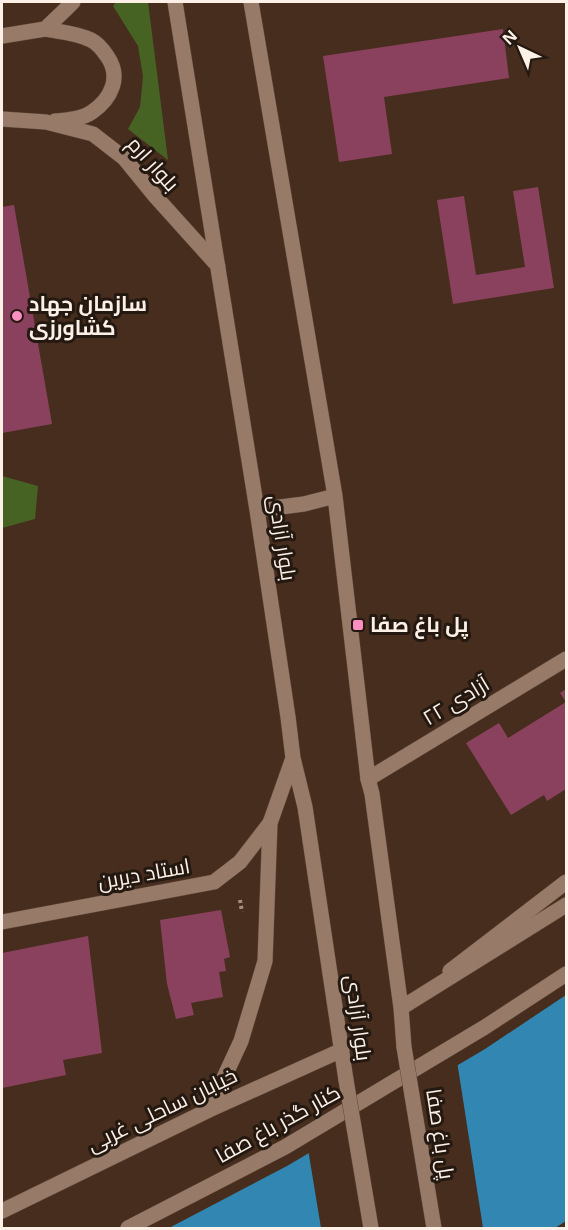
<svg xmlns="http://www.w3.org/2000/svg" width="568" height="1230" viewBox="0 0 568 1230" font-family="'Open Sans',Cairo,sans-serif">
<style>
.green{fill:#476324}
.water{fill:#3186b2}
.pier{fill:#472d1d}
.building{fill:#8a415d}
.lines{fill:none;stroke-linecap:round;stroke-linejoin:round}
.minor-casing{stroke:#5e4a3b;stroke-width:16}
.secondary-casing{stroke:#5e4a3b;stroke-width:16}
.path{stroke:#a39083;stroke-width:4;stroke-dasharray:3 3;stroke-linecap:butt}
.minor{stroke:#987a68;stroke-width:15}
.secondary{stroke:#987a68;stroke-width:15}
.secondary-bridge-casing{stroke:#5e4a3b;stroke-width:16;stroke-linecap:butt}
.secondary-bridge{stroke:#987a68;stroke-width:15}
.poi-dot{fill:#fd8ec0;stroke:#241911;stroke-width:2}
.labels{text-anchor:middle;stroke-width:6;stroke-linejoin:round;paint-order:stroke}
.street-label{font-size:21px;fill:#fdf0e7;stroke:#241911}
.poi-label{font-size:21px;font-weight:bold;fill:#fdf0e7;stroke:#241911;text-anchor:start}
</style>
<rect width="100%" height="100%" fill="#472d1d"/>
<!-- green -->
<path class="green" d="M116 2H148L168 160 128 129 140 107 143 76 138 46 113 6Z
M2 476 38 486 35 519 2 528Z"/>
<!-- water -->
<path class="water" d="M566 995V1221L555 1228H169L287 1166 485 1049Z"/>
<!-- pier -->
<path class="pier" d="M457 1061 483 1228H321L308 1149Z"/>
<!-- building -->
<path class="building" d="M503 29 509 78 384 97 392 154 339 162 323 56Z
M538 187 554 288 453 304 437 200 464 196 476 275 525 267 513 191Z
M14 205 52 424 2 433V207Z
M566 689V789L547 801 544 795 511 815 466 743 499 723 508 738 566 702 560 693Z
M221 910 230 957 224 959 226 971 219 972 223 997 191 1003 194 1015 176 1019 167 984 160 920Z
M88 936 102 1053 63 1060 66 1075 2 1088V953Z"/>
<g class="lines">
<!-- minor casing -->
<g class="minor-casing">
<path id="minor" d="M368 779 566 659
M2 922 214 882 240 862 270 823
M450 971 566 882"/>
</g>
<!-- secondary casing -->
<g class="secondary-casing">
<path id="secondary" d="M175 2 257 510 288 717 293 758 305 807 346 1080
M251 2 335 496 368 779 372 794 401 1008 404 1047
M45 29C60 32 77 33 91 40 97 43 103 50 107 56 122 77 111 99 92 112 82 119 67 120 55 121
M2 36 45 29 67 8 73 2
M2 119 46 122 93 134 124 158 155 196 218 266
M257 510 304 504 335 496
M401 1008 566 905
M209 1110 241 1041 265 961 270 823 293 758
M2 1211 209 1110 342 1050
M128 1228 285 1147 485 1027 566 974"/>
</g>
<!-- path -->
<path class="path" d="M240 900 242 912"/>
<!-- minor -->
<use href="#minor" class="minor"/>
<!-- secondary -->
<use href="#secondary" class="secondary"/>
<!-- secondary-bridge casing -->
<g class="secondary-bridge-casing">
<path id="secondary-bridge" d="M404 1047 434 1228
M346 1080 371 1228"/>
</g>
<!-- secondary-bridge -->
<use href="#secondary-bridge" class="secondary-bridge"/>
</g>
<!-- markers -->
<g class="poi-dot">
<circle cx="17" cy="316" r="6"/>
<rect x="352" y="619" width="12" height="12" rx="3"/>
</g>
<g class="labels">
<!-- street labels -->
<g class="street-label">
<text transform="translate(153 164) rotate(48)" y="7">بلوار ارم</text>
<text transform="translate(282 538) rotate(81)" y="7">بلوار آزادی</text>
<text transform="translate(456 701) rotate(-31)" y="7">آزادی ۲۲</text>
<text transform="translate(144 874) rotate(-10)" y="7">استاد دیرین</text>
<text transform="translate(358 1018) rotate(82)" y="7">بلوار آزادی</text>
<text transform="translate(162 1110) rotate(-26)" y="7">خیابان ساحلی غربی</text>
<text transform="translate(278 1124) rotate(-29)" y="7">کنار گذر باغ صفا</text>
<text transform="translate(440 1134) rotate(81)" y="7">پل باغ صفا</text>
</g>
<!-- poi labels -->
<g class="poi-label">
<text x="29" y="311">سازمان جهاد<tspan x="29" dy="24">کشاورزی</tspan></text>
<text x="370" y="632">پل باغ صفا</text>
</g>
</g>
<!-- border -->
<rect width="568" height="1230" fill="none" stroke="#fdf0e7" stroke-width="6"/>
<!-- north arrow -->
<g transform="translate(520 48) rotate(316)" stroke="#241911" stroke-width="4.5" paint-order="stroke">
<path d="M0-4.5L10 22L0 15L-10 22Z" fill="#fdf0e7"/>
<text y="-9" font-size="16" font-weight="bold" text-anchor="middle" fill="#fdf0e7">N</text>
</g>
</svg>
